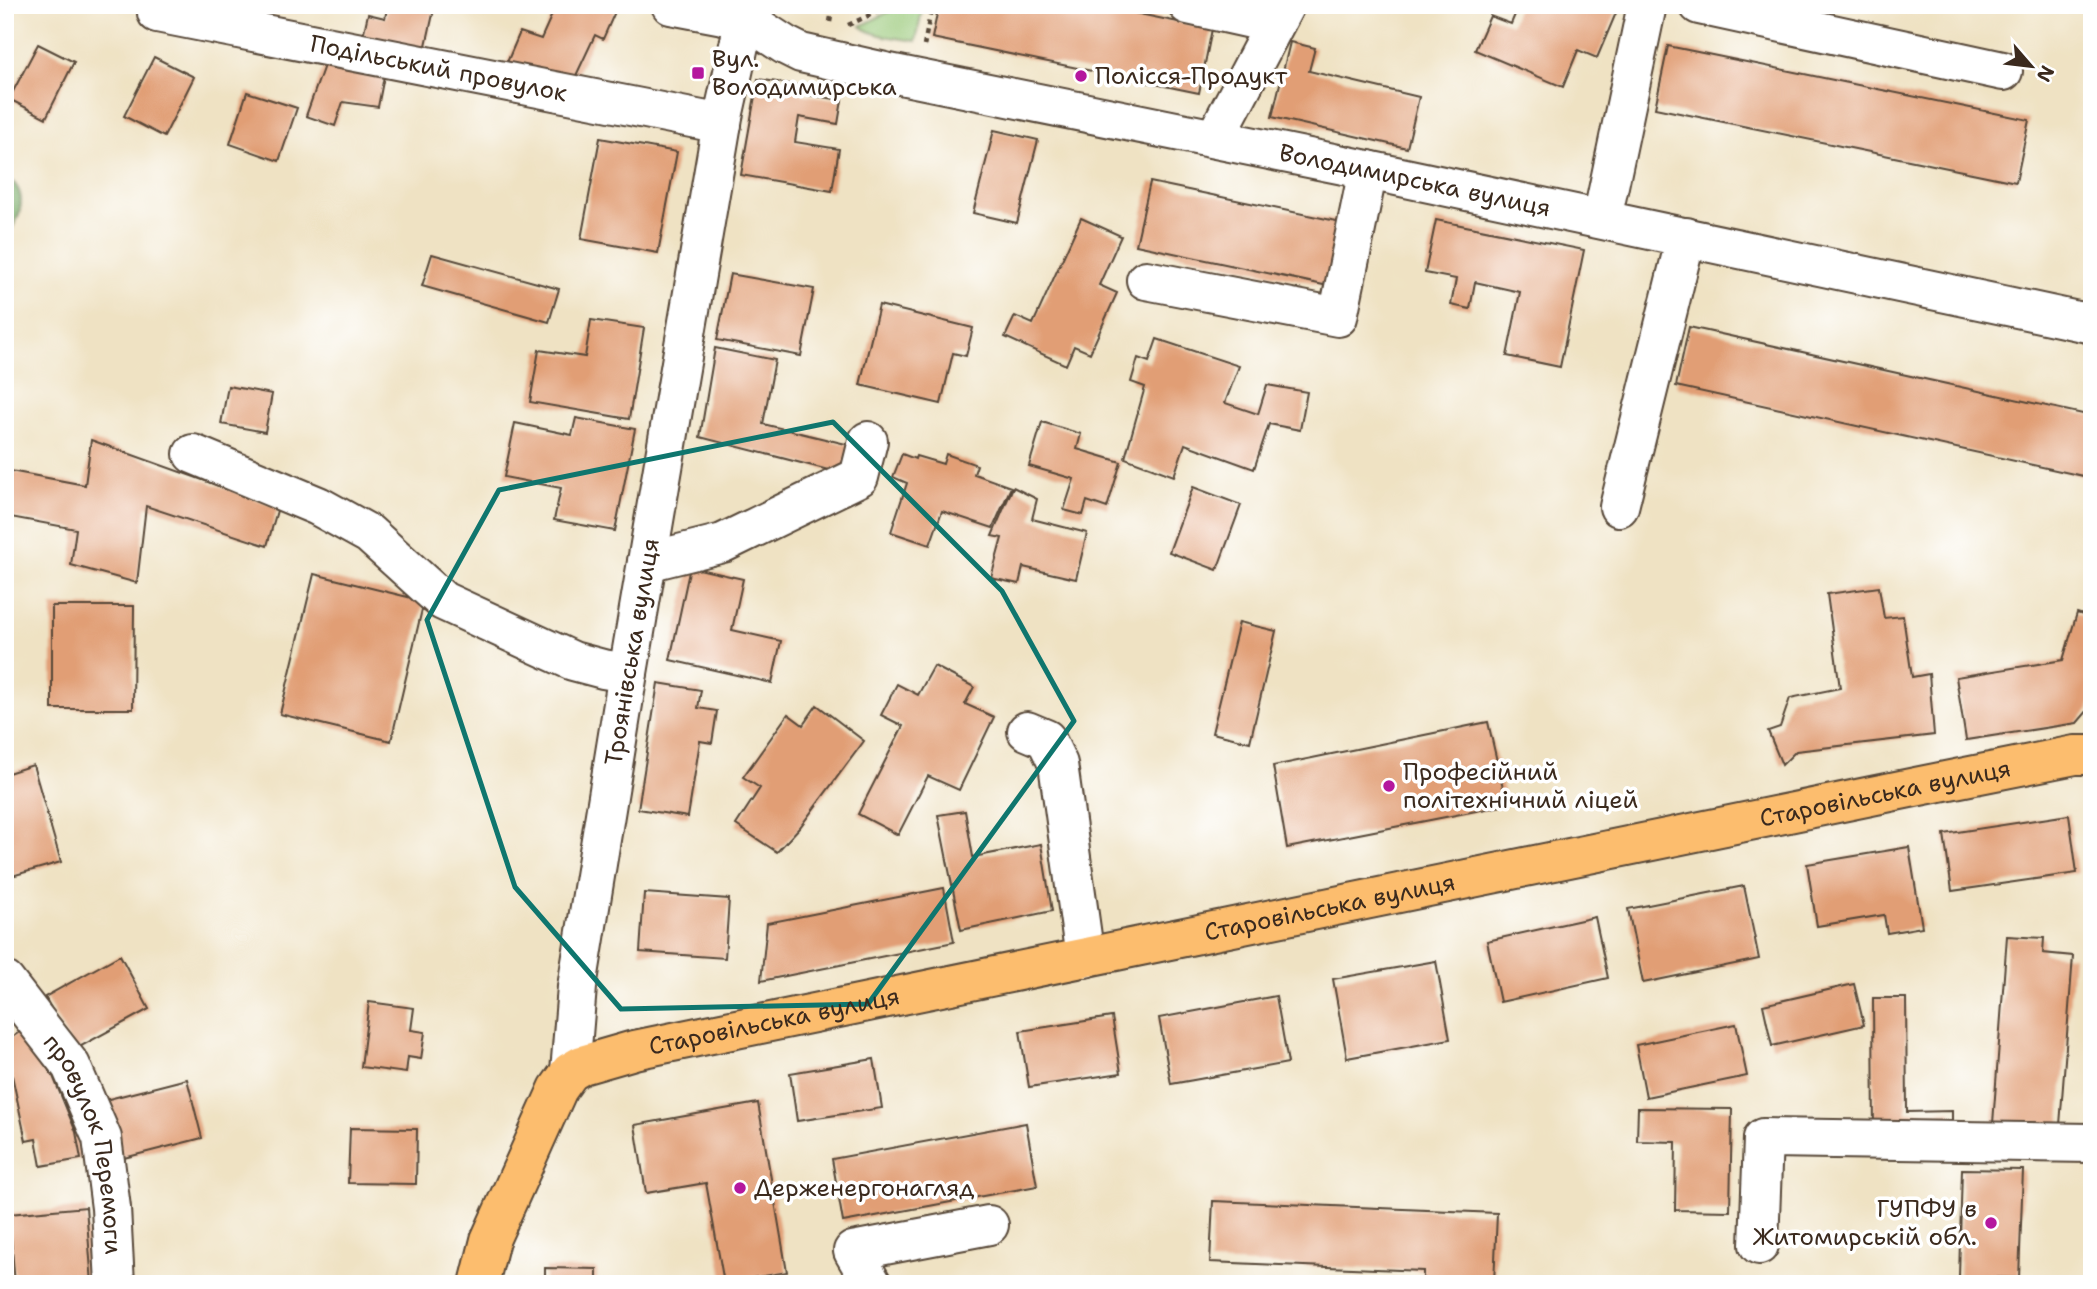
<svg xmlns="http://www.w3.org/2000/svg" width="2097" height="1289" viewBox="0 0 2097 1289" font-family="'Shantell Sans',sans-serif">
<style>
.green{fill:#97c776;stroke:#69784a;stroke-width:2}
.forest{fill:#79ac67;stroke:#5a6b42;stroke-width:2}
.building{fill:#e19e74}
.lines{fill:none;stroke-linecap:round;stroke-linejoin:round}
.minor-casing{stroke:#564637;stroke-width:42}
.major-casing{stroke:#564637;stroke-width:42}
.path{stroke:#564637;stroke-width:4.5;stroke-dasharray:5 5;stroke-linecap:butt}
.minor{stroke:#fff;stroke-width:38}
.major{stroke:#fcbd6e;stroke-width:38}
.marked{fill:none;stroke:#0f766e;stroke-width:5;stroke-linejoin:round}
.poi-dot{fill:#b5179e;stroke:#fff;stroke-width:2.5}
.labels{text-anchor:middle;stroke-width:7;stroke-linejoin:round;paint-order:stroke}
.poi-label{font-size:24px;fill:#3b2a1e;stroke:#fff;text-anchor:start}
.street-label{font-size:24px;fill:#3b2a1e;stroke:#fff}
</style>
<rect width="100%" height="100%" fill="#fff"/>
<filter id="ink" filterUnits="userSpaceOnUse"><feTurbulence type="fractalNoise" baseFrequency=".0143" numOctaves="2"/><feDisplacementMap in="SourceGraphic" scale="14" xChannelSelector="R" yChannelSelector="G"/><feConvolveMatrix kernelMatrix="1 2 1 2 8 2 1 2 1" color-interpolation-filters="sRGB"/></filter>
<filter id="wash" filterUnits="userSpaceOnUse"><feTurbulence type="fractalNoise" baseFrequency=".00686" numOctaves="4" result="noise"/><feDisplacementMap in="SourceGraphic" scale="28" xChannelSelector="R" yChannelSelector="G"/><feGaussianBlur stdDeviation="1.57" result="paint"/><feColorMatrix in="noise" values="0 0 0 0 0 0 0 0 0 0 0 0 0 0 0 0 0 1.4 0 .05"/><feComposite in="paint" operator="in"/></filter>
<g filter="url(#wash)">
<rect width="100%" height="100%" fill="#efe2c3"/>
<!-- green -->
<path class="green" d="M902 5H923L916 41C900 38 873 37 861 26Z"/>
<!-- forest -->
<path class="forest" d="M5 176C30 190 22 219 5 237Z"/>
<g id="blocks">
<!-- building -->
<path class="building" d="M388 5H435L425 50 363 36 368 14 385 18Z
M544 5H618L603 39 595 35 573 82 505 67 520 32 541 39 554 10Z
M939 5H1096L1212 29 1199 93 932 38Z
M1519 5H1597L1616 13 1597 58 1578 50 1563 87 1475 50 1490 16 1511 24Z
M1290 42 1315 48 1309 71 1419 97 1407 148 1272 117Z
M38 44 74 62 46 118 9 99Z
M1668 46 2029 120 2016 182 1655 108Z
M154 57 194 77 164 137 124 116Z
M327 57 386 66 378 107 343 102 335 126 306 116Z
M758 79 802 86 801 94 842 100 838 124 799 117 795 142 839 149 832 191 741 175Z
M247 92 297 108 279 161 230 144Z
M994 130 1038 140 1017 223 973 213Z
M600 138 677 152 658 253 581 239Z
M1150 182 1346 223 1333 287 1136 245Z
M1081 218 1121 236 1099 285 1117 293 1090 353 1074 346 1066 365 1005 337 1015 316 1033 324Z
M1436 220 1584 250 1560 367 1507 356 1520 292 1475 282 1470 309 1451 305 1456 279 1425 273Z
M432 254 559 289 549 322 422 286Z
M730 274 814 289 801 356 717 340Z
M879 305 973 328 966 356 953 353 941 404 860 385Z
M591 320 644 328 629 419 530 402 539 350 585 357Z
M1689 327 2092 416V478L1676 386Z
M1157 339 1239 366 1225 403 1258 414 1267 385 1307 392 1300 430 1269 424 1254 469 1185 444 1174 476 1125 458 1145 387 1131 382 1138 358 1149 362Z
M715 348 775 360 763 424 850 445 844 474 700 437Z
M228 386 272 394 265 432 221 424Z
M576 418 635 429 615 531 554 520 561 488 504 477 515 423 572 435Z
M1042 422 1081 434 1077 449 1121 462 1107 508 1087 501 1083 515 1064 510 1074 479 1029 466Z
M91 440 278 507 267 546 146 506 137 583 71 565 76 529 5 516V470L85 485Z
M902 454 915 459 916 456 943 464 946 454 977 465 974 474 1011 487 993 528 942 511 930 545 891 532 907 483 893 477Z
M1013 487 1037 499 1032 519 1087 533 1076 579 1023 567 1019 584 991 578 1002 538 992 536Z
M1193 487 1241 505 1217 570 1169 552Z
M690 567 743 579 732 630 781 641 772 683 670 660Z
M314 574 424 601 391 741 280 714Z
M1879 587 1884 618 1903 616 1912 677 1929 674 1934 735 1796 751 1782 765 1768 731 1780 727 1790 698 1840 688 1827 594Z
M52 606H134L133 709H52Z
M2077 613 2092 618V700L2089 709 2077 723 1966 740 1956 677 2063 660Z
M1239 622 1276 631 1250 742 1212 733Z
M934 666 974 687 965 704 994 717 959 790 928 776 898 835 858 814 903 726 881 715 897 684 918 695Z
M658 683 701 690 698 708 717 711 712 743 700 741 688 817 638 809Z
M817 705 864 741 800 827 777 852 736 825 760 788 743 777 788 714 803 725Z
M1488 722 1507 805 1287 848 1273 766Z
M33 765 61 862 5 878V774Z
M965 811 973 857 1041 844 1052 911 961 930 938 815Z
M2069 815 2077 873 1952 891 1944 834Z
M1909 847 1922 927 1887 933 1884 915 1817 926 1807 864Z
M1744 886 1759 959 1643 983 1628 909Z
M944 888 954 942 761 981 767 923Z
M644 893 729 899 725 958 640 952Z
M1595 917 1608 978 1500 1002 1487 941Z
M2007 936 2044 938 2043 953 2073 956 2060 1125 2030 1122 2028 1140 1992 1137Z
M120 955 149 1009 74 1050 45 997Z
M1436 961 1450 1039 1347 1058 1333 979Z
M1854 984 1864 1025 1772 1046 1763 1005Z
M1276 996 1288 1063 1171 1084 1159 1018Z
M1873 998H1906L1907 1112 1952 1111V1136L1874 1137Z
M369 1002 414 1008 411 1030 425 1032 421 1059 408 1057 406 1073 361 1067Z
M1112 1017 1121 1073 1029 1087 1020 1031Z
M1736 1024 1747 1076 1646 1097 1636 1045Z
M21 1031 53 1076 76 1132 81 1159 41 1166 36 1139 26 1141 10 1066 5 1069V1042Z
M874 1059 882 1108 797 1121 790 1073Z
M187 1079 202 1138 120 1159 105 1100Z
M758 1103 787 1272 724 1283 706 1183 646 1193 635 1125Z
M1638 1108 1732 1109 1730 1211 1675 1210 1676 1142 1637 1141Z
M1026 1123 1037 1186 843 1222 832 1159Z
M350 1128 417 1129 416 1184 348 1183Z
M1962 1169 2023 1170 2019 1278 1959 1277Z
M1213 1201 1497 1213 1494 1284H1423V1271L1210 1262Z
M86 1207 92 1284H15L9 1214Z
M545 1268 597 1269V1284H545Z"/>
</g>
</g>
<g filter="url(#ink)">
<use href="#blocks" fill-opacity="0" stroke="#564637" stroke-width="2"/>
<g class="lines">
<!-- minor casing -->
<g class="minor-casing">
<g id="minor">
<path id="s1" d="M671 5 745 19 785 45 801 53 885 72 1368 170 2092 324"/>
<path d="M1188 5 1274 24"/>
<path d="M1699 5 2003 71"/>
<path id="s2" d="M157 13 722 124"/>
<path d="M1215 138 1285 5"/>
<path d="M1602 219 1647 5"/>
<path d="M1146 280 1338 317 1368 170"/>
<path d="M193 454 318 506 369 534 443 601 573 661 603 669 628 673"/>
<path d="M1619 507 1686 237"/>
<path d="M647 562 723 543 859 477 868 441"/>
<path d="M1027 731 1046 739 1058 764 1085 958"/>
<path id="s3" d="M5 981 71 1066 102 1138 111 1208 115 1284"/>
<path id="s4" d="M570 1072 577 987 628 673 723 117 748 5"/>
<path d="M1759 1245 1763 1138 2092 1143"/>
<path d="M872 1284 853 1251 989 1225"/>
</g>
</g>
<!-- major casing -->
<g class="major-casing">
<g id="major">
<path id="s5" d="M479 1284 490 1240 558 1089 570 1072 582 1065 634 1050 1920 786 2075 755H2092"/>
</g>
</g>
<!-- path -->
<path class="path" d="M830 22 833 5
M848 25 892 5
M924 46 932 5"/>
<!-- minor -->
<use href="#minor" class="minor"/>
<!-- major -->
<use href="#major" class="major"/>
</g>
</g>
<!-- marked area -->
<path class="marked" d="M833 422 1002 591 1074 721 868 1004 621 1009 515 887 427 620 499 490Z"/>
<!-- markers -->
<g class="poi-dot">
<rect x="691" y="66" width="14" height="14" rx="3.5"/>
<circle cx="1081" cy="76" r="7"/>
<circle cx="1389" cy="786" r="7"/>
<circle cx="740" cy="1188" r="7"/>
<circle cx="1991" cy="1223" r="7"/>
</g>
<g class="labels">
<!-- poi labels -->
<g class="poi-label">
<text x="712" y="67">Вул.<tspan x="712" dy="28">Володимирська</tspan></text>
<text x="1095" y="84">Полісся-Продукт</text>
<text x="1403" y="780">Професійний<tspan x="1403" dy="28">політехнічний ліцей</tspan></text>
<text x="754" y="1196">Держенергонагляд</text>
<text x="1977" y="1217" text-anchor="end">ГУПФУ в<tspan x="1977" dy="28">Житомирській обл.</tspan></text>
</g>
<!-- street labels -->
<g class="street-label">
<text dy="8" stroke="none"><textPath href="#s2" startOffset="287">Подільський провулок</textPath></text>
<text dy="8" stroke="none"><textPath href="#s1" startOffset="768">Володимирська вулиця</textPath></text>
<text dy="8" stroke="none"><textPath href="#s4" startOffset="425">Троянівська вулиця</textPath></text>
<text dy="8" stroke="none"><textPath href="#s5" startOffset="1577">Старовільська вулиця</textPath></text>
<text dy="8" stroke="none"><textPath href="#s5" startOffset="1010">Старовільська вулиця</textPath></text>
<text dy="8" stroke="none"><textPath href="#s5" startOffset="443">Старовільська вулиця</textPath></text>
<text dy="8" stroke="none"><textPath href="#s3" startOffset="187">провулок Перемоги</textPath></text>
</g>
</g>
<!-- margin -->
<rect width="2097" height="1289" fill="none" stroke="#fff" stroke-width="28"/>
<!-- north arrow -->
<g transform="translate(2031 66) rotate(118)" stroke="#ffffff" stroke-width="5" paint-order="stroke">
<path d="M0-5L12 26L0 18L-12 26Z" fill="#3b2a1e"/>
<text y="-10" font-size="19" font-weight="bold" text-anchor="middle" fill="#3b2a1e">N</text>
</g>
</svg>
